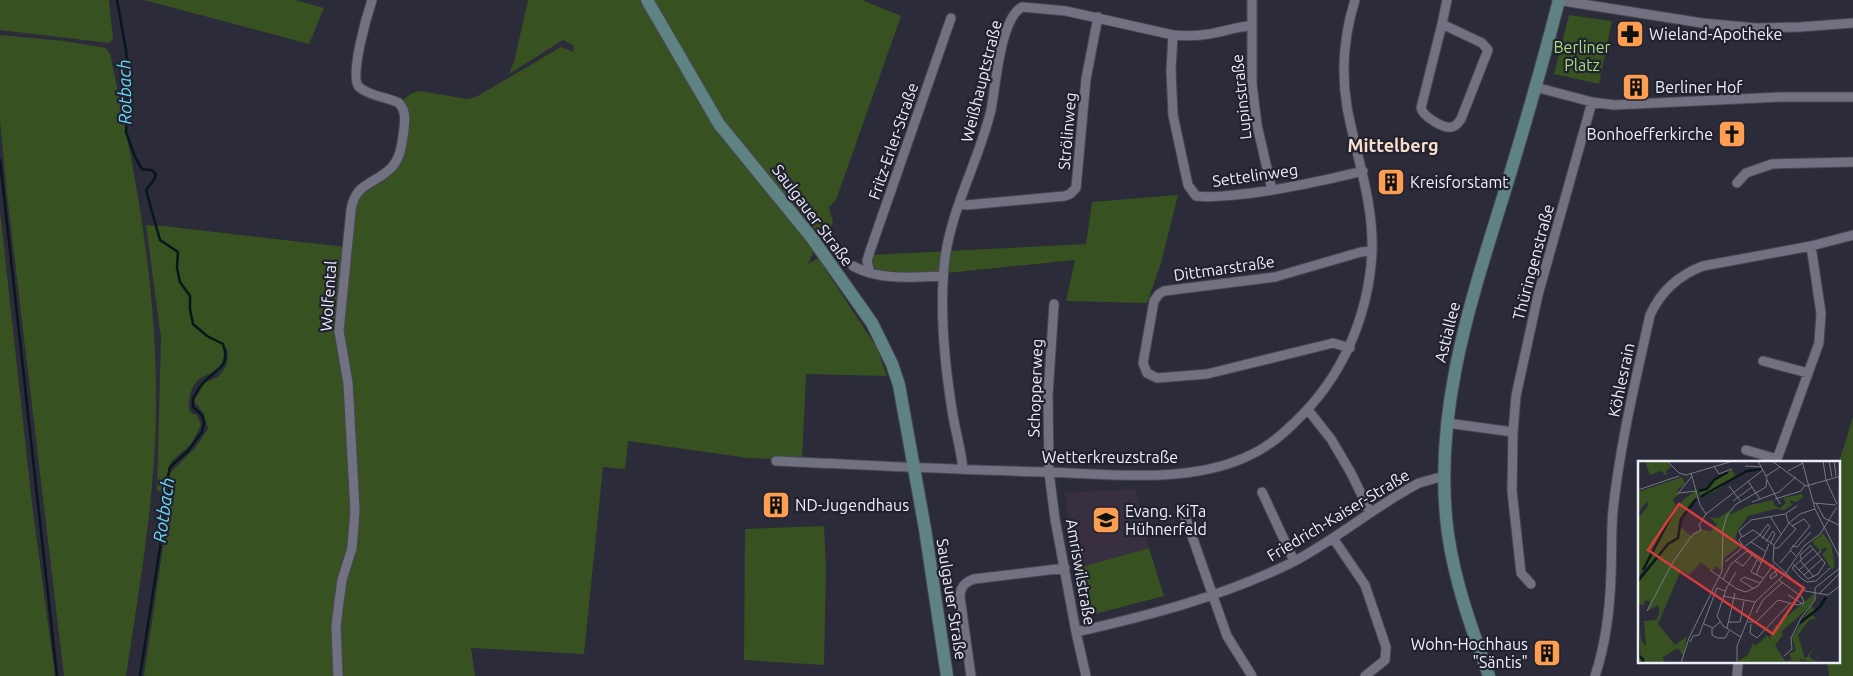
<svg xmlns="http://www.w3.org/2000/svg" width="1853" height="676" viewBox="0 0 1853 676" font-family="Ubuntu,sans-serif">
<style>
.education{fill:#383041}
.green{fill:#375121;fill-rule:evenodd}
.lines{fill:none;stroke-linecap:round;stroke-linejoin:round}
.stream{stroke:#08171b;stroke-width:2.5}
.street-casing{stroke:#484854;stroke-width:11}
.secondary-casing{stroke:#484854;stroke-width:14}
.street{stroke:#717182;stroke-width:9}
.secondary{stroke:#5f8283;stroke-width:12}
.labels{text-anchor:middle;stroke-width:4.5;stroke-linejoin:round;paint-order:stroke}
.poi-label{font-size:16px;fill:#eeeef8;stroke:#22212f;text-anchor:start}
.park-label{font-size:16px;fill:#a6de7c;stroke:#22212f}
.street-label{font-size:16px;fill:#eeeef8;stroke:#22212f}
.water-label{font-size:18px;font-style:italic;fill:#65d8f7;stroke:#22212f}
.neighbourhood-label{font-size:18px;font-weight:bold;fill:#f9decb;stroke:#22212f}
.inset-river{fill:none;stroke:#08171b;stroke-width:2.5}
.inset-road{fill:none;stroke:#797985;stroke-width:1}
.view{fill:#d83c3d;fill-opacity:0.15;stroke:#d83c3d;stroke-width:2.5}
.inset-edge{fill:none;stroke:#eeeef8;stroke-width:2.5}
</style>
<rect width="100%" height="100%" fill="#2b2b39"/>
<!-- education -->
<path class="education" d="M1135 489 1149 548 1075 569 1065 493Z"/>
<!-- green -->
<path class="green" d="M0 0H109L113 39 109 43 0 30Z
M144 0H295L324 8 309 44Z
M528 0H639L735 154 815 249 808 264 818 258 877 348 887 376 806 374 802 460 748 458 628 441 625 469 603 467 584 654 471 648 475 676H144L171 492 157 491 161 338 146 225 163 226 345 247 338 300 336 329 348 410 354 509 352 548 342 580 338 616 344 581 354 549 356 529 357 483 352 410 341 330 354 200C362 190 371 185 381 178 399 168 404 151 405 132 406 121 407 113 402 102 408 95 412 92 421 91L467 99 476 97 561 47 574 52 573 45 563 40 509 74 514 62ZM227 348 228 359 225 368 218 377 204 383 194 401 204 414 208 429 195 448 170 473 169 467 172 461 191 444 201 425 197 415 191 413 189 409C188 399 192 381 203 377 216 371 224 367 224 351Z
M649 0H862L901 16 836 200 829 207 833 222 824 240 715 112Z
M1569 15 1612 21 1599 84 1554 74Z
M0 35 64 41 106 48 110 54C134 165 156 279 156 394 157 488 140 583 126 676H64L7 194 0 121Z
M1178 195 1161 263 1147 303 1066 301 1075 260 927 275 858 268 871 255 1086 244 1092 202Z
M0 210 32 504 55 676H0Z
M1853 417V676H1829L1827 662H1839V462Z
M824 526 826 567 824 665 744 660 745 529Z
M1149 548 1164 596 1087 616 1075 569Z"/>
<g class="lines">
<!-- stream -->
<path class="stream" d="M117 0 126 50 128 77 126 132 135 157 142 169 151 170 156 174 154 180 146 190 160 240 178 252 177 268 180 282 190 296V309L193 324 207 336 223 344C231 366 218 368 205 381 200 386 197 392 193 398V407L202 415 204 423 202 432 188 451 170 467 167 481 169 490 140 676
M0 160 57 676"/>
<!-- street casing -->
<g class="street-casing">
<path id="street" d="M1252 0V84L1257 125 1272 190
M1557 0 1702 23 1756 28 1800 27 1853 23
M1442 24 1482 43 1488 50 1461 119C1459 122 1456 126 1452 127 1443 129 1423 116 1421 108L1442 24 1447 0
M1173 35 1171 70 1173 115 1188 185 1196 196C1209 198 1222 196 1234 195 1278 191 1320 181 1363 171
M1535 87 1592 102 1614 105 1782 97H1853
M1737 183 1746 173 1772 164 1853 162
M960 204 967 205 1065 196 1070 194 1076 188 1086 79 1098 17
M853 266C879 281 914 277 943 276
M870 273 867 261 870 251 951 18
M1054 304 1048 395 1049 472 1055 519 1076 632 1086 676
M1350 348 1333 343 1207 374 1157 378 1147 373 1143 363 1154 301 1159 294 1164 291 1275 277 1361 252 1372 251
M1763 361 1808 373
M1308 410 1331 439 1351 473 1370 512
M1447 423 1513 432
M1746 450 1777 459
M776 461C866 465 956 470 1046 472 1110 474 1187 484 1246 457 1265 449 1280 437 1294 423 1342 378 1368 318 1372 253 1374 202 1356 156 1347 107 1341 71 1344 35 1355 0
M1776 462 1819 343 1821 313 1811 246
M963 469C961 449 955 430 952 410 944 360 939 308 945 258 952 207 979 160 991 110 996 85 1000 19 1022 7L1066 11 1173 35C1185 36 1197 36 1209 34 1224 32 1237 26 1252 26
M1262 492 1294 561
M1185 516 1227 636 1252 676
M1333 538 1365 585 1386 647 1385 660 1365 676
M1531 584 1521 573 1512 491 1513 432 1516 396 1538 295 1592 102
M1076 632C1151 615 1224 596 1293 562 1337 539 1375 506 1419 483L1437 478H1444
M338 676 336 627 339 602 342 580 352 548 355 510 348 383 339 331 351 210C355 183 373 185 390 169 401 159 402 143 404 129 405 119 406 111 399 103 387 97 369 96 359 87 349 77 367 15 372 0
M971 676 960 597C960 587 965 582 974 579L1065 568
M1595 676C1606 643 1610 609 1611 574 1612 553 1611 531 1613 510 1620 444 1636 379 1650 315 1661 291 1679 275 1703 266L1811 246 1853 235
M1737 676 1738 662"/>
</g>
<!-- secondary casing -->
<g class="secondary-casing">
<path id="secondary" d="M647 0 719 124 812 238 872 323 892 364 899 385 925 529 947 676
M1489 676C1472 630 1455 583 1448 534 1432 418 1469 306 1503 197 1523 132 1542 66 1559 0"/>
</g>
<!-- street -->
<use href="#street" class="street"/>
<!-- secondary -->
<use href="#secondary" class="secondary"/>
</g>
<!-- icons -->
<defs>
<g id="pharmacy-square" transform="scale(1.4375)"><rect x="-9" y="-9" width="18" height="18" rx="4" fill="#fb9e51" stroke="#22212f"/><path d="M-2-6h4v4h4v4h-4v4h-4v-4h-4v-4h4Z" fill="#111"/></g>
<g id="building-square" transform="scale(1.4375)"><rect x="-9" y="-9" width="18" height="18" rx="4" fill="#fb9e51" stroke="#22212f"/><path d="M-4-6H4V6H1V3H-1V6H-4ZM-2.5-4.3h1.7v1.8h-1.7ZM.8-4.3h1.7v1.8H.8ZM-2.5-1h1.7V.8h-1.7ZM.8-1h1.7V.8H.8Z" fill="#111"/></g>
<g id="church-square" transform="scale(1.4375)"><rect x="-9" y="-9" width="18" height="18" rx="4" fill="#fb9e51" stroke="#22212f"/><path d="M-1.2-6h2.4v3.5h3.3v2.4h-3.3V6h-2.4V-.1h-3.3v-2.4h3.3Z" fill="#111"/></g>
<g id="school-square" transform="scale(1.4375)"><rect x="-9" y="-9" width="18" height="18" rx="4" fill="#fb9e51" stroke="#22212f"/><path d="M0-5L7-2L0 1L-7-2ZM-4 1L0 2.5L4 1V4Q0 6-4 4Z" fill="#111"/></g>
</defs>
<g fill-rule="evenodd">
<use href="#pharmacy-square" x="1630" y="34"/>
<use href="#building-square" x="1636" y="87"/>
<use href="#church-square" x="1732" y="134"/>
<use href="#building-square" x="1391" y="182"/>
<use href="#building-square" x="776" y="505"/>
<use href="#school-square" x="1106" y="520"/>
<use href="#building-square" x="1547" y="653"/>
</g>
<g class="labels">
<!-- poi labels -->
<g class="poi-label">
<text x="1649" y="40">Wieland-Apotheke</text>
<text x="1655" y="93">Berliner Hof</text>
<text x="1713" y="140" text-anchor="end">Bonhoefferkirche</text>
<text x="1410" y="188">Kreisforstamt</text>
<text x="795" y="511">ND-Jugendhaus</text>
<text x="1125" y="517">Evang. KiTa<tspan x="1125" dy="18">Hühnerfeld</tspan></text>
<text x="1528" y="650" text-anchor="end">Wohn-Hochhaus<tspan x="1528" dy="18">"Säntis"</tspan></text>
</g>
<!-- park labels -->
<g class="park-label">
<text x="1582" y="53">Berliner<tspan x="1582" dy="18">Platz</tspan></text>
</g>
<!-- street labels -->
<g class="street-label">
<text transform="translate(981 81) rotate(-76)" y="6">Weißhauptstraße</text>
<text transform="translate(1241 97) rotate(-96)" y="6">Lupinstraße</text>
<text transform="translate(1067 131) rotate(-85)" y="6">Strölinweg</text>
<text transform="translate(893 141) rotate(-71)" y="6">Fritz-Erler-Straße</text>
<text transform="translate(1255 175) rotate(-8)" y="6">Settelinweg</text>
<text transform="translate(813 215) rotate(53)" y="6">Saulgauer Straße</text>
<text transform="translate(1533 262) rotate(-75)" y="6">Thüringenstraße</text>
<text transform="translate(1224 268) rotate(-8)" y="6">Dittmarstraße</text>
<text transform="translate(328 296) rotate(-86)" y="6">Wolfental</text>
<text transform="translate(1447 332) rotate(-76)" y="6">Astiallee</text>
<text transform="translate(1621 380) rotate(-78)" y="6">Köhlesrain</text>
<text transform="translate(1035 388) rotate(-88)" y="6">Schopperweg</text>
<text x="1110" y="463">Wetterkreuzstraße</text>
<text transform="translate(1338 515) rotate(-31)" y="6">Friedrich-Kaiser-Straße</text>
<text transform="translate(1081 572) rotate(80)" y="6">Amriswilstraße</text>
<text transform="translate(952 599) rotate(81)" y="6">Saulgauer Straße</text>
</g>
<!-- water labels -->
<g class="water-label">
<text transform="translate(125 92) rotate(-91)" y="6">Rotbach</text>
<text transform="translate(164 510) rotate(-82)" y="6">Rotbach</text>
</g>
<!-- neighbourhood labels -->
<g class="neighbourhood-label">
<text x="1393" y="152">Mittelberg</text>
</g>
</g>
<!-- overview -->
<g transform="translate(1638 461)">
<rect width="202" height="202" fill="#2b2b39"/>
<path d="M7 0H28L33 6 28 10 29 15 23 10 12 14ZM94 9 98 16 76 31 61 37V30L69 28 76 19ZM44 16 47 23 39 29 41 32 35 39 38 44 33 55 46 38 58 30 59 36 51 44 40 64 53 75 64 68 72 71 79 64 72 56 81 57 92 49 91 54 112 44 135 39 137 45 142 47 148 42 145 37 164 33 165 37 158 41 152 39 154 44 146 49 137 48 110 55 99 71 97 79 101 85 86 97 84 109 78 105 74 110 63 101 51 114 43 109 20 163 37 184 49 175 45 195 40 187 25 196 26 202H0V119L30 84 0 116V58L11 43 9 41 0 51V31ZM7 139 12 141 9 150 21 144V153L18 159 6 160 8 185 3 179 0 143 6 144ZM185 72 193 83 197 105 194 109 184 93 189 89 188 86 182 90 174 81ZM176 133 177 138 171 146 143 171 145 174 137 184 147 200 154 199 151 193 158 190 154 177 173 145 177 149 172 153 178 157 171 159 160 174 167 198 179 183 171 195 176 200 185 190 177 200 179 202 162 198 163 202H101L100 200 110 194 115 182 118 185 129 174 135 181 132 176 137 165Z" fill="#375121" fill-rule="evenodd"/>
<path class="inset-river" d="M61 30 69 28 76 19 90 11M62 36 109 10 123 8M5 109 36 50M0 120 30 83 40 77 43 58 58 38M0 157 1 195 5 198V202M162 162 182 146 188 136"/>
<path class="inset-road" d="M29 0 41 12 48 14 95 0M134 0 168 25 203 15M164 0 177 48 203 99M185 0 188 19 199 43M191 0 194 16M196 0 198 15M76 5 81 13 94 8M107 5 123 6M150 10 165 2M53 12 62 44 68 53 125 9M128 15 142 6M129 19 142 43M110 20 122 38M91 25 103 41M0 29 41 15M41 32 59 30M39 34 54 15M137 38 163 30 167 24M95 40 114 26M114 41 141 31 158 16M176 42 198 44M178 42 186 57 203 65M177 48 162 53 151 62 136 84 135 100 167 130 190 134 203 124M132 55 143 73M154 65 166 58 172 65 152 89 158 95M104 75 101 79 106 86 121 75 130 63 132 66 124 78M113 81 127 90M128 81 135 70 137 73 132 83M136 84 115 69 104 76 101 70 113 59 147 53 159 45M154 85 159 86 173 71M136 87H140L158 68 150 61 148 53M175 88 154 107 163 117 169 121 178 120 192 107M163 98 162 94 172 85M119 99 113 111 125 117M162 99 176 116M97 100 105 105 114 94M87 101 104 87M142 102 152 90M155 103 170 118 180 113 187 102 172 84M72 109 99 128 108 131 120 125 136 103M161 109 183 90M137 110 139 114 133 118 132 115 140 108M98 111 89 126 79 155 85 165 103 176M118 114 131 83M166 114 184 98M85 118 93 103 109 90 124 102M116 128 102 119 106 116 122 122M182 132 202 112M150 134 165 143M85 135 117 141M9 150 35 101 55 73 63 69 61 64 68 53M118 152 125 139 144 122M91 161H102L106 140M110 161H118L140 139 159 144 166 142 164 136 141 119M66 163 75 167 82 161M113 163 112 172 119 177 152 142M74 167V174L79 177H87L91 170M89 167 97 132M52 181 55 175 61 174 79 127 87 130M146 195 154 188 153 177 163 157 177 139V127L203 106M43 202 51 177 84 110 85 68 89 55 97 44 128 26 129 17 120 0M99 202V185L117 141 147 113 166 85 182 73 199 46"/>
<path class="view" d="M41 43 166 127 135 173 10 89Z"/>
<rect width="202" height="202" class="inset-edge"/>
</g>
</svg>
